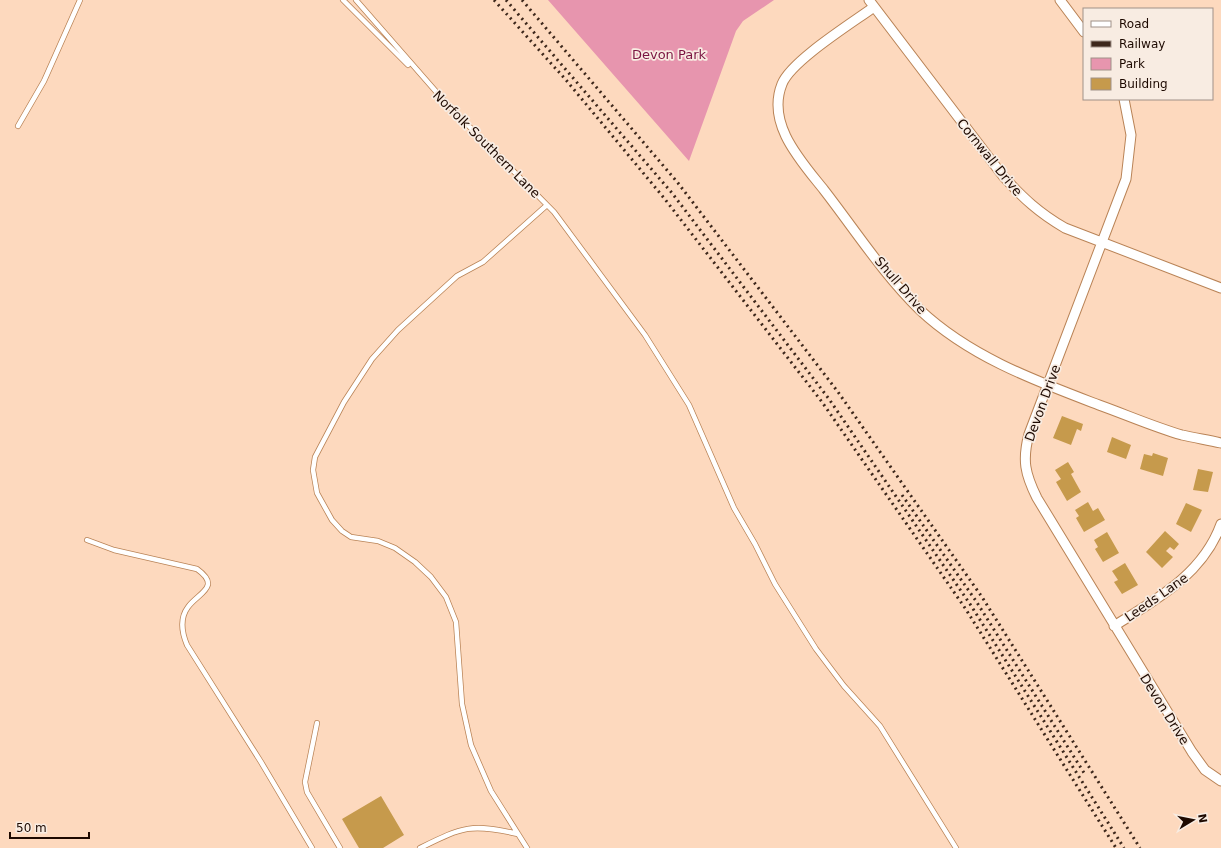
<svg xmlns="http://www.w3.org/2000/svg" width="1221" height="848" viewBox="0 0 1221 848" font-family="'DejaVu Sans',sans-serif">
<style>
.green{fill:#e795ae}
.building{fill:#c69a4c}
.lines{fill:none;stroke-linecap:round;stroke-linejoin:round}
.service-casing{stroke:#b98356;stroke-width:6}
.minor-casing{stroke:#b98356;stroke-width:11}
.service{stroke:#fff;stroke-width:4.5}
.minor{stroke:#fff;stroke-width:9}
.rail{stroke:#3d271b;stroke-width:3;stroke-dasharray:2 4;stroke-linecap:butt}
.labels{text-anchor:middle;stroke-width:3.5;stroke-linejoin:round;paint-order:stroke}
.park-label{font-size:13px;fill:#7a1441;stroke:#f8ece2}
.street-label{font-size:13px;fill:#1d0900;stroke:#f8ece2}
</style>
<rect width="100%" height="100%" fill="#fdd9be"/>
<!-- green -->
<path class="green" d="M548 0H774L743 21 736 31 689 161Z"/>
<!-- building -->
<path class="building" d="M1062 416 1083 424 1081 431 1077 429 1071 445 1053 438Z
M1112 437 1131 445 1126 459 1107 452Z
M1153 453 1168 458 1163 476 1140 469 1144 454 1152 456Z
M1068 462 1074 472 1071 474 1081 492 1067 501 1056 482 1061 479 1055 470Z
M1198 469 1213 472 1208 492 1193 490Z
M1088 502 1093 511 1098 508 1105 520 1084 532 1076 518 1079 516 1075 510Z
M1186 503 1202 510 1191 532 1176 524Z
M1165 531 1179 544 1174 550 1170 547 1166 551 1173 557 1162 568 1146 552Z
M1107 532 1119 553 1103 562 1095 549 1098 547 1094 540Z
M1125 563 1138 585 1122 594 1114 582 1118 580 1112 571Z
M381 796 404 835 383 848H359L342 819Z"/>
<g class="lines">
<!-- service casing -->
<g class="service-casing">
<path id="service" d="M343 0 408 65
M356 0 446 103 554 212 645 335 689 405 734 508 755 544 775 584 816 649 844 686 880 726 956 848
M18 126 44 81 80 0
M87 540 114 550 197 569C222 587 198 593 188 607 179 619 182 633 187 645L261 762 312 848
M317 723 305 782 307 792 340 848
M420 848C463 827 470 823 518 834
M527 848 491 791 471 745 462 704 456 622 446 597 431 577 415 562 395 548 378 541 351 537 342 531 332 520 317 493 313 470 315 457 344 402 372 359 398 330 457 276 483 262 547 205"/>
</g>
<!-- minor casing -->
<g class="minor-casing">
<path id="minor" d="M869 0 1003 176C1023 198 1039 213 1065 228L1221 288
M1060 0 1084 32
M874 7C852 23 791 61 782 84 766 124 801 161 824 190 855 230 884 275 920 310 970 357 1036 381 1099 405 1127 415 1154 427 1182 435 1195 438 1208 440 1221 443
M1124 99 1131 135 1126 179 1029 434C1022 460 1025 474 1037 498L1192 752 1205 770 1221 781
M1114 626C1157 599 1203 574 1221 524"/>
</g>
<!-- service -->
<use href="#service" class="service"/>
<!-- minor -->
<use href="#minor" class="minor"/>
<!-- rail -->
<path class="rail" d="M494 0 566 80 664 198 822 402 965 608 1116 848
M506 0 672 193 829 399 970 604 1124 848
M522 0 678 183 838 392 982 597 1140 848
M902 495 976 601 1086 776"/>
</g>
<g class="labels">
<!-- park labels -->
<g class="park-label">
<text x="669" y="59">Devon Park</text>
</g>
<!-- street labels -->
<g class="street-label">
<text transform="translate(487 144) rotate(45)" y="5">Norfolk Southern Lane</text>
<text transform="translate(990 157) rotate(51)" y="5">Cornwall Drive</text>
<text transform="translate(901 285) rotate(49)" y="5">Shull Drive</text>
<text transform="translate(1042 403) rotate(-70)" y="5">Devon Drive</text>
<text transform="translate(1156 597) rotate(-35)" y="5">Leeds Lane</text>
<text transform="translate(1165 709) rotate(58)" y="5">Devon Drive</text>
</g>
</g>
<!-- legend -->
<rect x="1083" y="8" width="130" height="92" fill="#f8ece2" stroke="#a09188"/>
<rect x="1091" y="21" width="20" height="6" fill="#ffffff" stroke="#a09188"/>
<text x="1119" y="28" font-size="12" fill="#1d0900">Road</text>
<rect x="1091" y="41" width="20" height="6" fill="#3d271b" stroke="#a09188"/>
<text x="1119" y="48" font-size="12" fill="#1d0900">Railway</text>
<rect x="1091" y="58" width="20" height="12" fill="#e795ae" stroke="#a09188"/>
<text x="1119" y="68" font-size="12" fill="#1d0900">Park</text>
<rect x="1091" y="78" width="20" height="12" fill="#c69a4c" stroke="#a09188"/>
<text x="1119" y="88" font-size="12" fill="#1d0900">Building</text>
<!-- north arrow -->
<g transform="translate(1193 820) rotate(80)" stroke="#f8ece2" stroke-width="3" paint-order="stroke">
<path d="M0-3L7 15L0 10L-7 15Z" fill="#1d0900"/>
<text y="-6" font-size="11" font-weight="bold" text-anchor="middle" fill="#1d0900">N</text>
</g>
<!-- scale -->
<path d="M10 832v6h79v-6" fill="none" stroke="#1d0900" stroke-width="2"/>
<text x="16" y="832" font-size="12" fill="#1d0900" stroke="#f8ece2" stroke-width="3" paint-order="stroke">50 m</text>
</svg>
